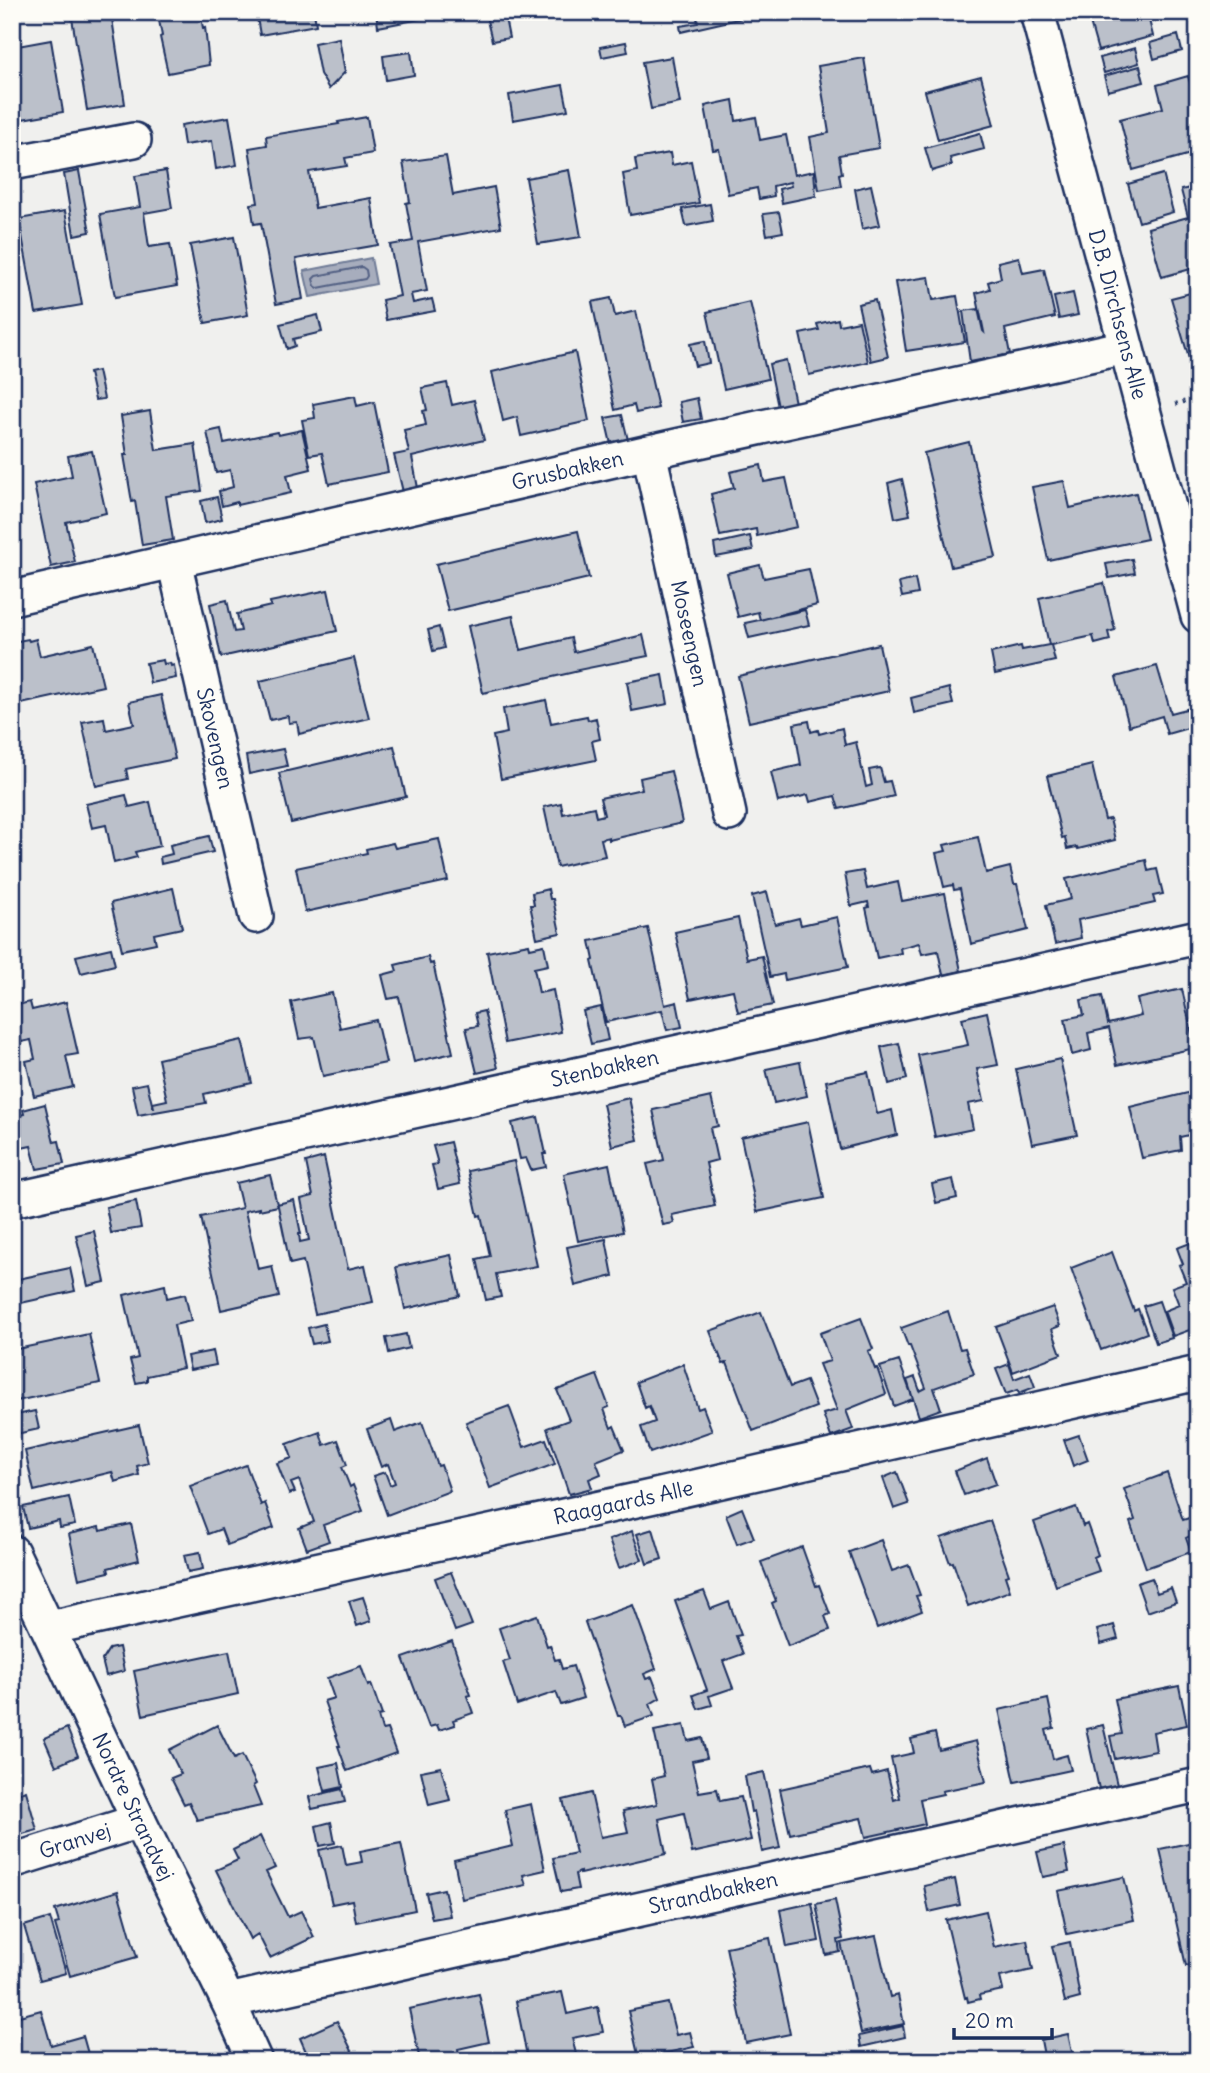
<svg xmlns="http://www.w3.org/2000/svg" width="1210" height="2073" viewBox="0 0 1210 2073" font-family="Delius,sans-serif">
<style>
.water{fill:#a7adbd;stroke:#6f7b97;stroke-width:2}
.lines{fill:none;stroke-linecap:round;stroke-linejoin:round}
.shore{stroke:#536184;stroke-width:2}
.building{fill:#bbc0ca;stroke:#1b2f5e;stroke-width:2}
.minor-casing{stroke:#1b2f5e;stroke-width:38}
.path{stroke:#1b2f5e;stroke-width:4.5;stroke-dasharray:2 5;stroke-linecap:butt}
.minor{stroke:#fdfcf7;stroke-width:33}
.labels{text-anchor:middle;stroke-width:7;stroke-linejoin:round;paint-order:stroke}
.street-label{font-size:21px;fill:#1b2f5e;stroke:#fdfcf7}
</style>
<rect width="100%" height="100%" fill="#f0f0ee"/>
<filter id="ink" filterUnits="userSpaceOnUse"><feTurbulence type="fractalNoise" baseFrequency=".0143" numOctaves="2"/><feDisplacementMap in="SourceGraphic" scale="14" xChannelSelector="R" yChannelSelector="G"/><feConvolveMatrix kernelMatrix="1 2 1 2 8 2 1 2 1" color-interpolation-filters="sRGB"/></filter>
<g filter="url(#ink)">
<!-- water -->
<path class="water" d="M371 258 376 284 310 297 304 271Z"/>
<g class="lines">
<!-- shore -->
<path class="shore" d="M362 267 366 270 367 276 365 279 318 288 315 286 313 279 316 276Z"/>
</g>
<!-- building -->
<path class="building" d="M71 12H111L125 104 87 110Z
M172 12H200L203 28 205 27 209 65 168 73 160 37 162 36 158 15Z
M256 12H314L316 25 260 35Z
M376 12H430L431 17 378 27Z
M485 12H496L497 19 505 18 509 38 492 41Z
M696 12H746L747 17 681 32 680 26 698 23Z
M1087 12H1147L1153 36 1098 51Z
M1178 35 1182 51 1154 59 1150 43Z
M339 38 345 72 329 89 320 74 314 43Z
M51 40 63 112 16 120 12 97V47Z
M626 42 628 52 602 57 600 47Z
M1135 48 1139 63 1104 73 1100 58Z
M411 52 414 75 386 80 383 56Z
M672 57 680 103 651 109 642 62Z
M864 58 879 148 839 155 842 173 839 174 841 186 819 190 810 137 829 133 818 66Z
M1140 66 1144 82 1108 91 1104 76Z
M981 76 994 125 938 140 925 91Z
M1188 76 1195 99 1198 98V152L1133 170 1120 119 1163 108 1157 85Z
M563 85 568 110 513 120 509 95Z
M733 100 736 121 756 117 760 140 786 135 794 175 814 171 816 196 782 203 779 189 791 186 790 182 773 186 774 196 759 199 757 188 728 194 719 149 713 150 705 106Z
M229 117 237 165 216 169 212 141 184 145 181 125Z
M367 117 373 153 345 158 347 166 309 172 315 208 371 198 378 245 296 259 303 299 276 304 261 223 254 224 251 204 258 203 249 148 267 145 266 136 339 124 338 122Z
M980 133 984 149 950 158 952 165 932 171 925 148Z
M670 153 672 165 691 161 699 203 630 215 623 174 637 171 635 159Z
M446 156 453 195 494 187 501 227 418 242 427 291 411 294 413 303 432 299 435 311 386 320 382 300 400 296 390 245 413 241 406 203 410 202 403 162Z
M569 170 581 237 538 244 526 178Z
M79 171 90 232 74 235 64 174Z
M166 171 172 208 144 213 149 247 170 244 177 286 115 297 100 214 140 207 135 176Z
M1163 174 1173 212 1139 222 1128 184Z
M871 185 880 225 862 229 855 189Z
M1198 186V267L1162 277 1148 228 1188 217 1181 190Z
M710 204 713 221 686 226 682 209Z
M65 211 82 305 36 313 19 219Z
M779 212 783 232 767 235 763 214Z
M234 237 248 315 205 323 190 245Z
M1019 257 1023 273 1044 269 1055 317 1005 329 1010 354 970 362 963 311 978 309 983 331 984 332 976 293 990 289 988 282 1001 278 998 262Z
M929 277 933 300 957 296 965 342 906 351 895 282Z
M1198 291V384L1194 372H1193L1171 298Z
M1073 293 1078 315 1059 319 1054 297Z
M611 298 615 316 636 311 658 408 636 413 634 405 615 410 592 302Z
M875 300 888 357 871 361 858 304Z
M750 302 768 379 724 389 707 312Z
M318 315 322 332 293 339 295 346 287 349 280 324Z
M838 319 839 325 859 321 868 362 809 375 800 334 819 330 817 324Z
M705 341 709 363 695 366 690 344Z
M575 352 589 421 521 436 517 417 503 421 492 372Z
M786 360 795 403 778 407 769 364Z
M98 371 104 399 95 400 89 373Z
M447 383 452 405 474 400 484 440 412 457 418 488 403 492 394 455 409 452 404 430 426 425 423 411 427 410 422 388Z
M355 396 357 406 374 402 388 472 329 484 322 453 309 455 302 420 315 418 313 404Z
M697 398 701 419 683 422 679 402Z
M150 411 156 450 195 444 202 491 166 496 173 540 142 545 135 501 132 502 124 455H127L121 416Z
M622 415 628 440 611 444 605 418Z
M221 429 224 443 277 432 278 435 302 430 311 469 287 475 291 493 237 505V502L222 506 219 491 233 487 230 470 216 473 207 432Z
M969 442 996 557 951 567 924 453Z
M92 451 106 513 66 522 75 562 51 567 34 484 72 476 68 456Z
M761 465 764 482 786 478 797 527 757 536 756 529 720 536 711 494 734 488 730 472Z
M902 479 910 515 895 518 888 483Z
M1064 481 1070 508 1136 493 1147 539 1048 560 1032 487Z
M217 497 222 519 205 523 201 501Z
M578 531 589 578 448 611 436 564Z
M750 536 753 550 716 557 714 544Z
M1132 559 1135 573 1109 578 1106 564Z
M760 565 764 578 809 569 817 605 760 620 758 612 738 617 727 573Z
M915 579 918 594 902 597 899 583Z
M1104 583 1115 630 1108 632 1110 640 1095 644 1093 636 1051 645 1055 661 995 674 991 653 1021 646 1022 650 1049 645 1039 598Z
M328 590 337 631 221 657 210 604 227 600 234 632 241 631 237 614 271 606 270 602Z
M805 610 809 625 749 638 745 623Z
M513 616 521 650 571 638 574 652 643 635 648 656 578 670 579 671 483 693 468 626Z
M439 627 444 648 433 651 428 630Z
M28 639 29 641 36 639 40 656 93 644 103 686 12 706V642Z
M879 644 889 691 749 722 738 676Z
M354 658 369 718 299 734 297 722 289 723 288 716 270 720 260 681Z
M163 660 164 664 170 663 171 666 174 665 176 678 150 683 146 663Z
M1157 666 1171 713 1190 708 1195 726 1167 734 1162 716 1129 726 1116 677Z
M663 675 668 704 632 711 627 682Z
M949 688 953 704 914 713 911 698Z
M161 695 175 759 126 769 128 779 96 786 82 722 104 718 106 730 134 724 129 702Z
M546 700 551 723 587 716 588 720 596 718 600 739 592 741 596 760 501 779 493 736 507 733 503 709Z
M809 721 811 732 818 730 819 734 842 728 845 745 856 742 866 787 872 785 869 770 880 768 884 782 890 781 894 796 839 809 835 796 810 802 808 795 778 802 771 772 801 765 794 724Z
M394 746 406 797 291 823 279 773Z
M283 749 287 766 249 774 246 756Z
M1092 765 1105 820 1110 819 1115 840 1078 849 1077 847 1067 849 1065 837 1062 838 1047 776Z
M671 771 682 823 609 840V837L601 839 605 856 557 867 544 807 561 803 563 814 594 807 596 817 604 815 600 798 642 789 640 778Z
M126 795 129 807 150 802 160 846 135 852 137 857 114 863 106 825 92 828 86 804Z
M209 836 213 852 161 864 160 857 172 854 170 845Z
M978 837 986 873 1010 867 1014 884H1017L1028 930 971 944 960 889 954 890 953 885 944 887 936 853 946 851 944 845Z
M439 839 448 881 305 912 296 868 367 853 366 849 393 843 395 848Z
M1146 860 1148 871 1157 869 1163 894 1153 896 1155 903 1078 920 1081 938 1055 944 1046 905 1071 899 1066 879Z
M863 871 867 889 898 882 902 901 945 893 961 971 943 975 938 951 922 954 919 943 900 948 901 953 877 958 866 908 869 907 868 902 851 906 845 874Z
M173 888 182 928 154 934 156 943 122 950 111 903Z
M548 889 550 899H553L560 933 537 938 530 905H534L532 893Z
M767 892 775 924 799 918 801 925 837 917 848 967 785 980 784 974 770 977 752 896Z
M738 918 747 959 762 956 773 1005 738 1012 733 990 690 999 675 932Z
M648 928 665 1005 677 1002 682 1027 667 1030 662 1010 606 1022 592 961 594 960 590 941Z
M529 944 530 948 544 945 548 965 534 968 539 993 553 990 561 1032 505 1043 487 952Z
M111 948 115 965 81 973 76 956Z
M428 957 430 964 433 963 453 1053 414 1062 399 997 388 999 382 975 397 971 395 965Z
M1182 989 1195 1048 1117 1065 1109 1028 1088 1033 1091 1050 1072 1055 1065 1019 1084 1015 1081 1000 1102 996 1108 1024 1141 1016 1137 999Z
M332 993 340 1028 376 1020 386 1063 323 1076 314 1037 299 1039 291 1002Z
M30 1002 32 1010 66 1002 78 1054 66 1056 73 1087 34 1096 26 1061 35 1059 31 1040 21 1042 13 1006Z
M601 1007 608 1040 591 1044 583 1011Z
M484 1011 498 1068 477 1073 466 1028 478 1026 475 1013Z
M987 1012 998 1065 977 1069 984 1101 968 1104 973 1129 935 1137 918 1055 968 1045 962 1018Z
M242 1040 252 1083 204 1094 206 1103 138 1115 132 1086 147 1083 153 1108H154L153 1103 167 1100 158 1059Z
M899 1043 907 1079 889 1084 881 1047Z
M1060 1059 1077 1135 1032 1144 1016 1069Z
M800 1062 807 1096 774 1103 766 1069Z
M868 1072 877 1114 892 1110 897 1135 840 1149 826 1081Z
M1198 1080V1133L1180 1137 1181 1150 1142 1158 1130 1107 1196 1091 1194 1081Z
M711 1097 718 1126 710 1128 717 1160 706 1163 715 1206 672 1215 674 1223 663 1225 647 1164 664 1160 653 1110Z
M629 1098 638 1140 612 1146 603 1104Z
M45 1104 54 1142 59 1141 64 1164 37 1169 31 1146 12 1150V1111L18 1109 20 1115 24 1114 23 1110Z
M538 1117 546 1154H543L546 1167 531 1170 526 1158 520 1159 512 1123Z
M808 1122 824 1198 757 1212 741 1137Z
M450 1142 460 1184 438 1189 432 1165 438 1164 433 1146Z
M324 1157 348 1269 365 1265 373 1302 315 1314 303 1261 290 1264 278 1206 259 1210V1208L245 1211 258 1269 272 1266 279 1297 221 1310 201 1217 242 1208 236 1183 270 1175 277 1204 294 1200 301 1234H299L300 1242 309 1240 301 1199 313 1196 306 1162Z
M514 1161 537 1266 496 1274 501 1297 486 1300 477 1259 490 1256 481 1215 478 1216 468 1171Z
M609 1164 623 1232 578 1241 564 1174Z
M953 1179 957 1198 936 1203 932 1184Z
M136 1201 141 1228 111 1233 106 1207Z
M94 1231 105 1282 88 1286 76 1235Z
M606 1239 613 1276 575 1286 567 1247Z
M1198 1240V1327L1173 1336 1164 1311 1179 1305 1172 1287 1186 1282 1179 1265 1183 1264 1177 1248Z
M12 1251 18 1279 70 1268 75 1291 12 1305Z
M1112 1252 1134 1311 1138 1309 1147 1333 1101 1350 1071 1268Z
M451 1255 460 1296 405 1309 396 1267Z
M165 1285 167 1298 185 1294 191 1321 174 1325 183 1368 147 1376V1381L136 1383 130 1360 138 1358 124 1295Z
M1159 1301 1172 1338 1156 1343 1143 1306Z
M1053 1307 1060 1326 1052 1329 1061 1354 1013 1372 996 1327Z
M948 1311 960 1349 965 1348 974 1374 934 1388 941 1409 919 1417 907 1380 915 1377 920 1391 926 1388 910 1346H908L901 1328Z
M761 1312 790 1387 806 1381 816 1407 753 1431 727 1363 723 1364 710 1331Z
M861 1318 873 1349 868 1351 875 1369 877 1368 886 1394 846 1410 853 1429 831 1437 823 1414 837 1410 819 1364 830 1361 820 1333Z
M324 1324 328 1341 312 1344 308 1328Z
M89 1334 100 1383 12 1402V1350Z
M406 1334 409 1348 389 1353 386 1338Z
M213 1351 216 1365 190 1370 187 1356Z
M899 1361 913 1399 894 1406 880 1367Z
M683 1364 698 1409 703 1407 712 1431 650 1453 641 1427 655 1422 649 1406 645 1408 636 1382Z
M1009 1364 1014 1379 1030 1373 1035 1387 1019 1393 1018 1390 1006 1394 996 1369Z
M597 1375 609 1407 604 1409 611 1428 614 1426 624 1450 596 1461 601 1474 589 1479 592 1488 569 1494 547 1428 569 1420 557 1390Z
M509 1406 524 1447 546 1439 555 1464 490 1488 466 1422Z
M35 1411 39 1429 12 1435V1416Z
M391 1420 395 1432 422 1422 438 1466 441 1465 450 1491 387 1515 373 1476 385 1472 390 1485 395 1483 388 1464 381 1467 367 1429Z
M139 1425 148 1463 137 1466 139 1475 115 1482 112 1472 34 1491 25 1451Z
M320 1432 324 1445 338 1440 347 1465 342 1467 350 1487 353 1485 363 1511 323 1525 329 1541 307 1549 299 1528 314 1522 299 1480 291 1483 295 1492 289 1494 277 1463 292 1458 287 1444Z
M1079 1435 1088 1460 1073 1466 1064 1440Z
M987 1458 996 1484 964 1495 955 1471Z
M246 1465 261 1505 265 1503 274 1528 227 1545 221 1529 208 1534 190 1486Z
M897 1472 909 1504 894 1509 883 1478Z
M1167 1473 1183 1520 1192 1517 1197 1533 1186 1538 1191 1552 1146 1568 1130 1522 1135 1520 1124 1489Z
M69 1497 75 1525 60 1528 59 1521 28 1528 23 1507Z
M1076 1507 1083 1526 1087 1524 1098 1555 1094 1557 1099 1571 1056 1586 1034 1522Z
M742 1508 754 1538 737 1544 726 1515Z
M990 1521 1009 1575 1005 1576 1010 1591 968 1606 953 1562 950 1563 941 1538Z
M131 1524 139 1560 108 1568 109 1572 79 1579 69 1534 99 1527 100 1531Z
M653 1529 662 1559 647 1564 637 1534Z
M632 1531 642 1560 619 1568 609 1540Z
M881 1540 892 1571 909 1565 920 1595 916 1596 922 1611 877 1628 849 1552Z
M802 1547 816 1586 819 1585 830 1614 825 1616 830 1630 788 1646 772 1603 776 1601 761 1562Z
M200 1552 203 1569 188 1572 184 1555Z
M451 1572 472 1625 455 1631 435 1578Z
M1152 1578 1157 1593 1171 1588 1176 1602 1147 1612 1137 1583Z
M704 1591 711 1609 729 1602 741 1635 736 1636 743 1654 723 1661 733 1688 709 1696 712 1705 698 1709 693 1695 707 1690 675 1601Z
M363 1597 371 1621 357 1626 349 1601Z
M633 1605 656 1669 644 1674 646 1679 652 1677 660 1698 650 1704 654 1716 625 1726 621 1716H618L585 1622Z
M537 1615 547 1646 550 1645 555 1660 559 1659 562 1669 573 1666 583 1698 561 1705 556 1692 517 1705 503 1662 510 1660 499 1628Z
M1114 1625 1118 1639 1101 1644 1097 1630Z
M452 1641 471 1695 467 1696 473 1713 453 1720 455 1725 439 1730 437 1725 429 1727 403 1658Z
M119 1647 124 1671 106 1676 102 1660 109 1649Z
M229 1651 238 1694 143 1715 134 1671Z
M361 1666 368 1686 371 1684 382 1715 378 1716 382 1730 387 1729 396 1753 347 1771 338 1746H340L324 1701 334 1698 327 1678Z
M1179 1686 1187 1725 1153 1732 1156 1751 1115 1759 1110 1736 1122 1734 1115 1699Z
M1048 1699 1054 1728 1046 1730 1053 1759 1067 1755 1071 1770 1015 1782 999 1710Z
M217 1725 234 1759 242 1755 256 1784 253 1786 261 1806 197 1820 189 1802 184 1804 171 1778 181 1774 169 1750Z
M684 1725 688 1741 702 1738 707 1758 692 1761 699 1792 717 1789 720 1801 741 1797 751 1840 692 1853 684 1813 659 1819 666 1854 580 1874V1872L575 1874 578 1889 561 1892 553 1858 576 1853 563 1800 591 1793 601 1837 628 1832 623 1811 657 1804 652 1779 664 1776 654 1731Z
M1103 1725 1117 1785 1099 1789 1086 1729Z
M67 1728 78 1756 56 1766 44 1738Z
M935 1733 939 1750 976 1741 986 1782 942 1791 943 1794 920 1799 925 1824 866 1837 861 1818 790 1834 780 1789 870 1769 872 1775 887 1771 894 1800 900 1798 891 1758 914 1753 911 1739Z
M338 1763 343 1787 325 1791 319 1767Z
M441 1767 450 1800 429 1805 421 1771Z
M764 1772 780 1848 762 1852 754 1811 751 1812 745 1776Z
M342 1789 345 1802 312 1809 309 1797Z
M26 1791 37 1830 12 1837V1795Z
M531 1804 545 1870 523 1875 526 1885 462 1899 454 1860 513 1846 505 1810Z
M331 1822 335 1843 320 1846 316 1826Z
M260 1836 275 1868 266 1872 288 1917 301 1911 314 1937 270 1958 258 1934 250 1939 216 1870 238 1860 233 1850Z
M1198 1841V1963L1186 1966 1160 1849Z
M401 1843 415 1910 356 1922 352 1900 332 1904 319 1850 342 1845 346 1865 362 1862 360 1851Z
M1064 1846 1069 1872 1043 1877 1037 1852Z
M1124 1877 1134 1920 1067 1934 1058 1891Z
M955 1879 960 1905 929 1912 924 1886Z
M444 1889 450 1916 432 1919 426 1893Z
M118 1891 137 1957 70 1976 55 1924 59 1923 55 1910Z
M835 1900 843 1939 838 1940 840 1952 826 1955 816 1904Z
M812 1903 819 1941 787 1947 780 1910Z
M986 1911 994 1947 1027 1940 1033 1970 1000 1977 1003 1990 979 1995 980 1999 968 2002 967 1997 965 1998 946 1920Z
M50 1918 66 1973 40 1980 24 1926Z
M876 1936 890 1997 898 1995 904 2024 861 2033 841 1943Z
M770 1938 790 2034 746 2043 726 1947Z
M1070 1942 1080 1998 1065 2002 1052 1946Z
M562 1992 567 2014 598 2007 603 2032 572 2038 576 2054 544 2061H528L516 2001Z
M479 1994 489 2042 458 2049 460 2061H420L409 2009Z
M668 2003 676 2035 690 2032 694 2047 639 2059 628 2011Z
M41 2010 51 2045 83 2036 90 2061H12V2018Z
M337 2021 357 2061H310L300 2038Z
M903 2026 905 2037 861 2047 859 2036Z
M1068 2034 1074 2061H1045L1041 2040Z"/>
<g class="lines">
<!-- minor casing -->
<g class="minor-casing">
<g id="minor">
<path id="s1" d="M1037 12 1198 616"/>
<path d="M12 163 134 140"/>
<path id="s2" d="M649 452 729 814"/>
<path id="s3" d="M174 561 256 916"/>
<path id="s4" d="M12 598 649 452 1126 347"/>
<path id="s5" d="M12 1200 1198 937"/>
<path id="s6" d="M12 1552 139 1821 228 2001 255 2061"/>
<path id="s7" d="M49 1628 655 1496 1198 1373"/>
<path id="s8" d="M12 1861 139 1821"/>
<path id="s9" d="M228 2001 1198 1785"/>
</g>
</g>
<!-- path -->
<path class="path" d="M1176 404 1198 398"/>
<!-- minor -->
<use href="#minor" class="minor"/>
</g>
</g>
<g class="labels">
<!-- street labels -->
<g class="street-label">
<text dy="7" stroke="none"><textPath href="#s1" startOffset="313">D.B. Dirchsens Alle</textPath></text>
<text dy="7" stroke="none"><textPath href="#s4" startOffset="570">Grusbakken</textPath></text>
<text dy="7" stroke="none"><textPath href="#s2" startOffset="186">Moseengen</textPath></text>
<text dy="7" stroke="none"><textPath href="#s3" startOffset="182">Skovengen</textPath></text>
<text dy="7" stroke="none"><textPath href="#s5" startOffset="607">Stenbakken</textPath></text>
<text dy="7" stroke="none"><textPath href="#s7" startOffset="588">Raagaards Alle</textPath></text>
<text dy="7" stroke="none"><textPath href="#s6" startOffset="282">Nordre Strandvej</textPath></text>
<text dy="7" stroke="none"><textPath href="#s8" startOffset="66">Granvej</textPath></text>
<text dy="7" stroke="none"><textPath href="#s9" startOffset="497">Strandbakken</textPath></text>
</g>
</g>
<!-- margin -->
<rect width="1210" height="2073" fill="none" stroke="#fdfcf7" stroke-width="42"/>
<rect x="21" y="21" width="1168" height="2031" fill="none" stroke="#1b2f5e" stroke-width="2.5" filter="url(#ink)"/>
<!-- scale -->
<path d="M954 2028v10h98v-10" fill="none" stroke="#1b2f5e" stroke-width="3.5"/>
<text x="965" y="2028" font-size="21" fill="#1b2f5e" stroke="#fdfcf7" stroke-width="5" paint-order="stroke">20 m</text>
</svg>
